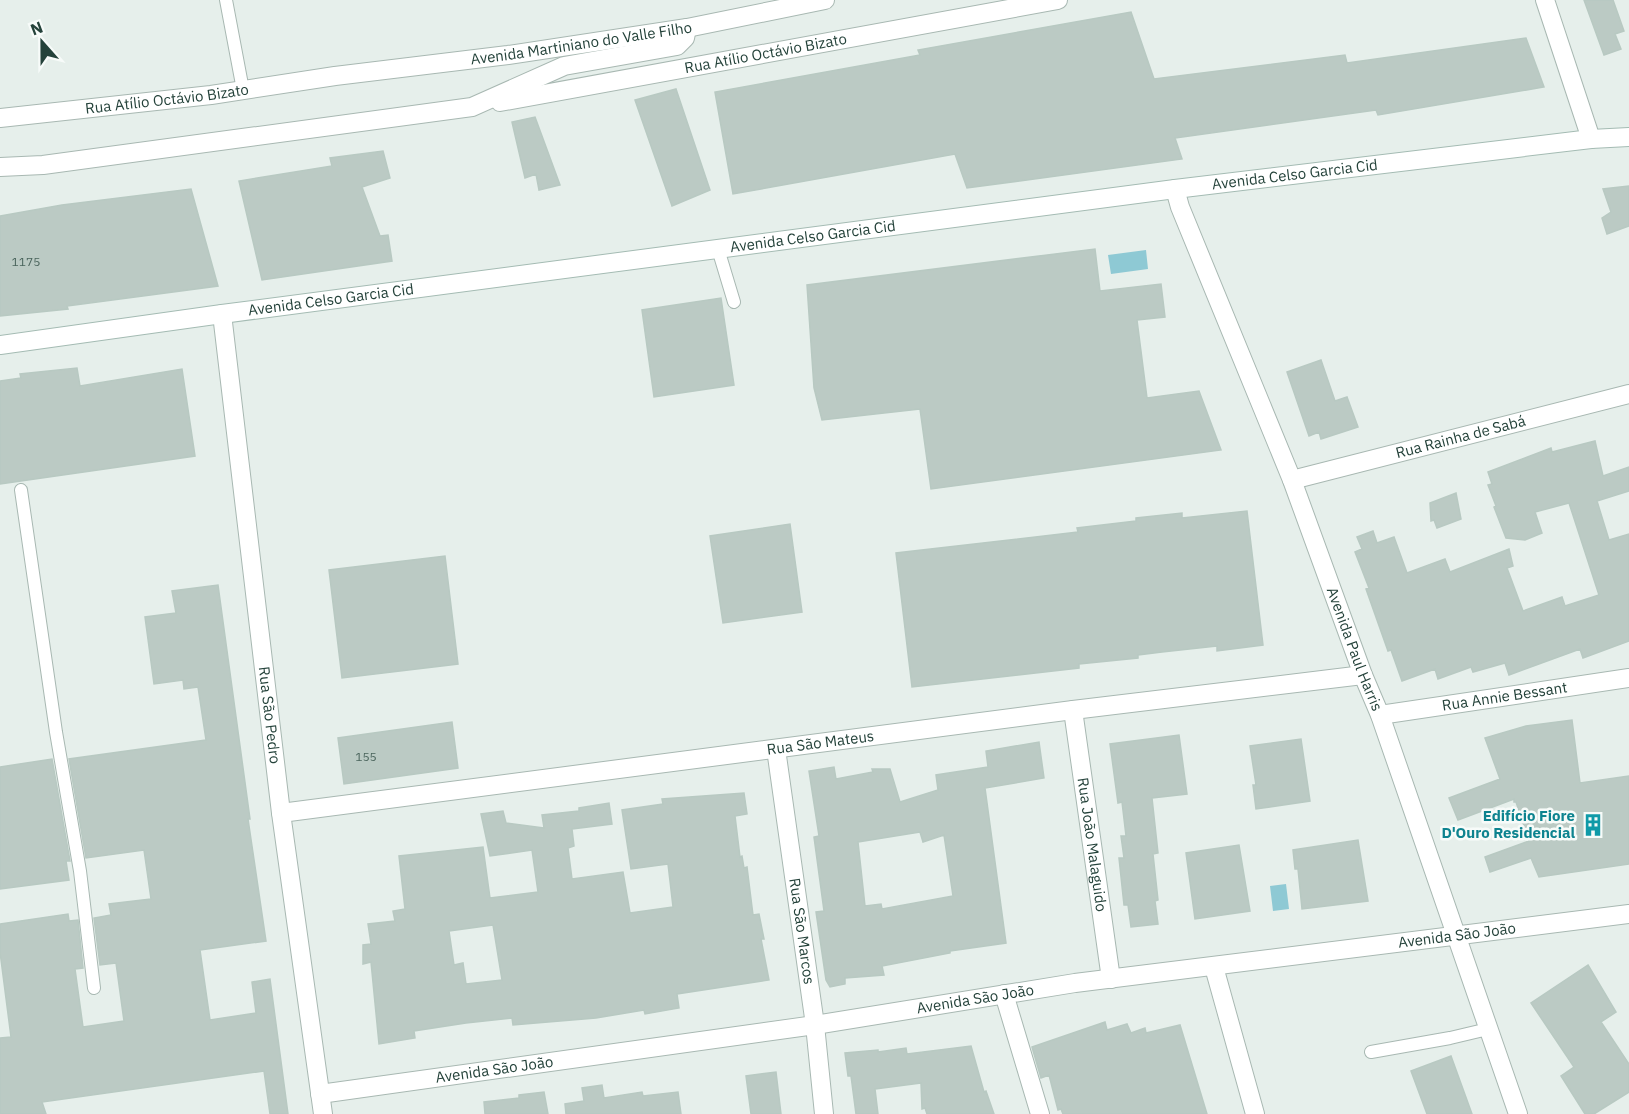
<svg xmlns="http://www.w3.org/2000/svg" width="1629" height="1114" viewBox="0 0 1629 1114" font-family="'IBM Plex Sans',sans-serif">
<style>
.water{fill:#8ec9d4}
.building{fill:#bbcac4;stroke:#b8c9c2;stroke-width:1.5;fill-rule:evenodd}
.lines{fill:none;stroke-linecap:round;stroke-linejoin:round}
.service-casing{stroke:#a8b8b2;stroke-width:14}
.minor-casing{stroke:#a8b8b2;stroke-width:20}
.tertiary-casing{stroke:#a8b8b2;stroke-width:20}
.secondary-casing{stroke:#a4bbb3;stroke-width:20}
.service{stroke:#fff;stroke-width:12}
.minor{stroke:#fff;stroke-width:18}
.tertiary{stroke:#fff;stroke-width:18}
.secondary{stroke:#fff;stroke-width:18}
.labels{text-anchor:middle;stroke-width:5;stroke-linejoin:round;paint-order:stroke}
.number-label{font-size:12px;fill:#4a645c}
.street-label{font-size:15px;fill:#24423a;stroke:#f7fbf9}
.culture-label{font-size:15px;font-weight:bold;fill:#0d838f;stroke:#f7fbf9;text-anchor:end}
</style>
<rect width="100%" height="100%" fill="#e6efeb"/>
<!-- water -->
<path class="water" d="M1146 250 1148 269 1111 274 1108 255Z
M1286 884 1289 909 1273 911 1270 886Z"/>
<!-- building -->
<path class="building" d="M1584 0H1613L1624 31 1615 34 1621 49 1604 55Z
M1131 12 1154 79 1345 55 1347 63 1526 38 1544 87 1378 115 1376 110 1175 138 1182 159 967 188 955 154 733 194 715 92 920 55 918 50Z
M676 89 710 190 672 206 635 100Z
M535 117 560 185 539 190 536 174 525 178 512 122Z
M383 151 390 178 362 187 380 236 388 235 392 261 262 280 239 181 332 166 330 158Z
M1629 186V226L1607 234 1602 218 1611 212 1603 189Z
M191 189 218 286 67 306 68 309 0 316V216L62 205Z
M1095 249 1100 291 1161 284 1165 317 1137 320 1147 398 1199 391 1221 450 931 489 920 409 822 420 814 388 807 285Z
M721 298 734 385 654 397 642 310Z
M1321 360 1335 401 1347 397 1358 427 1321 439 1319 432 1309 436 1287 372Z
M77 368 80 386 182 369 195 456 0 484V381L21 378 20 374Z
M1595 441 1603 476 1629 467V491L1597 501 1609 540 1629 534V641L1583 658 1580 649 1509 675 1505 663 1473 672 1471 667 1438 679 1435 669 1402 681 1391 650 1388 651 1366 589 1369 588 1355 552 1362 549 1357 537 1373 531 1377 543 1394 537 1407 573 1445 559 1450 572 1509 549 1513 566 1507 568 1523 611 1562 597 1565 606 1599 595 1569 503 1535 512 1542 533 1525 540 1506 538 1494 507 1496 506 1488 485 1492 484 1488 472 1551 448 1552 452Z
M1456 493 1461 519 1437 528 1434 520 1431 521 1430 503Z
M1247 511 1263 645 1217 651V646L1162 652 1138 655V658L1079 664V668L912 687 896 553 1078 532 1077 528 1136 521V518L1182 513V518Z
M790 524 802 612 723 623 710 536Z
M445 556 458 664 342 678 329 570Z
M218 585 250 819H248L266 941 200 950 210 1020 256 1013 252 982 270 979 288 1114H270L264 1071 42 1102 46 1114H0V1038L11 1037 0 952V924L68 914 69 921 78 920 83 968 75 969 83 1027 124 1021 116 963 100 965 94 918 111 915 109 904 151 899 144 850 86 858 69 759 206 740 198 687 184 689 183 680 154 684 145 617 176 613 172 591Z
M1572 720 1580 783 1629 776V864L1539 877 1531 858 1490 872 1485 857 1529 841 1516 802H1514V799L1458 820 1449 798 1500 779 1485 738 1526 726Z
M452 722 458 768 344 784 338 738Z
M1179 735 1187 794 1152 798 1158 853 1153 854 1158 900 1155 901 1158 924 1131 927 1128 905H1124L1119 858H1124L1121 836H1126L1122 802 1118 803 1110 744Z
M1301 739 1310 801 1256 809 1253 785H1256L1250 746Z
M1039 742 1044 778 985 788 1006 943 950 951V953L882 966 884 975 845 978V984L830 987 826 980 816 912 824 911 814 837 819 836 809 771 834 767 836 779 873 772 872 769H890L900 802 938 790 936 775 988 767 986 751ZM920 832 923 842 944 835 953 896 882 909 881 904 865 906 858 842Z
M52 759 70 861H66L69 880 0 889V767Z
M744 793 747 814 735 816 740 857 742 856 744 868 747 867 753 915 759 914 764 939H761L769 980 677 994 679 1008 645 1014 644 1010 596 1018 513 1025 512 1018 466 1023 414 1031 415 1038 379 1044 371 962 363 964V945L371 944 368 924 395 921 393 911 405 909 399 856 483 847 490 898 538 892 532 850 490 856 481 814 503 811 506 823 544 828 542 815 579 811V808L609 803 612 824 572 829 574 846 568 848 572 879 623 872 630 913 673 907 668 864 631 869 622 810 663 804 662 799ZM493 925 502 980 466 984 463 963 454 965 449 931Z
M1358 840 1368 901 1302 909 1298 869H1295L1293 850Z
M1239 845 1250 911 1195 919 1186 853Z
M1588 965 1616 1012 1601 1022 1629 1064V1092L1594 1114H1585L1561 1076 1574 1067 1531 1003Z
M1105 1022 1107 1030 1127 1024 1131 1033 1145 1028 1146 1033 1180 1025 1207 1114H1063L1061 1109 1058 1110 1049 1075 1041 1078 1032 1047Z
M971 1046 984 1092 986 1091 994 1114H927L925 1108 922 1109 921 1083 875 1089 878 1114H856L851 1076H848L845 1053 878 1050V1052L906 1048 907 1054Z
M1451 1056 1472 1114H1427L1411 1071Z
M776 1072 781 1114H751L746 1076Z
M602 1085 604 1098 642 1092 643 1096 678 1092 681 1114H566L565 1104 584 1101 582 1088Z
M544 1092 548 1114H485L484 1102 519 1098V1095Z"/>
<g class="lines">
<!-- service casing -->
<g class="service-casing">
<path id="service" d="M226 0 243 90
M718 249 734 302
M21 490 56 732 80 871 94 988
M1371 1052 1450 1038 1488 1029"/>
</g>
<!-- minor casing -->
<g class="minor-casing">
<g id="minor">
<path id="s1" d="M1292 480 1629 394"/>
<path id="s2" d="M1073 710 1111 979"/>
<path id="s3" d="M1380 715 1629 678"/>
<path id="s4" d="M776 749 815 1025 824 1114"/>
<path id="s5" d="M281 813 1073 710 1363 675"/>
<path d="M1214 967 1255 1114"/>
<path d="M1004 994 1040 1114"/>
<path id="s6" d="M320 1094 815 1025 1075 983 1629 914"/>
</g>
</g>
<!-- tertiary casing -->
<g class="tertiary-casing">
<g id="tertiary">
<path d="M1545 0 1591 139"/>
<path id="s7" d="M500 102 1058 0"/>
<path id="s8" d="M0 118 211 95 335 76 508 55 687 28 825 0"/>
<path d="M0 167 43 165 472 107 564 66 677 46 685 38 687 28"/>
<path id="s9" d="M1175 189 1180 207 1292 480 1363 675 1380 715 1518 1114"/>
<path id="s10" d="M222 314 281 813 323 1114"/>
</g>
</g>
<!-- secondary casing -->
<g class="secondary-casing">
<g id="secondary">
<path id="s11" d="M0 345 222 314 1175 189 1591 139 1629 137"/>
</g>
</g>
<!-- service -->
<use href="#service" class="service"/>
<!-- minor -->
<use href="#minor" class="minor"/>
<!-- tertiary -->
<use href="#tertiary" class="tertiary"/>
<!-- secondary -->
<use href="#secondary" class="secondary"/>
</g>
<!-- icons -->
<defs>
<g id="building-bare" transform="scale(1.8)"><path d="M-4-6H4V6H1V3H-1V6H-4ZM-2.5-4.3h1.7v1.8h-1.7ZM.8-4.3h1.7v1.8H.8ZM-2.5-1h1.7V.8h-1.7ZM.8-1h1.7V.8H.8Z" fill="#0f9aa8" stroke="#f7fbf9" stroke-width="2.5" paint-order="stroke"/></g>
</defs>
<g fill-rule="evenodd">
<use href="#building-bare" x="1593" y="825"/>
</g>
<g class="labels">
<!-- number labels -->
<g class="number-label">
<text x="26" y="266">1175</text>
<text x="366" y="761">155</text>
</g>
<!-- street labels -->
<g class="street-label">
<text dy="5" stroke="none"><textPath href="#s8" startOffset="586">Avenida Martiniano do Valle Filho</textPath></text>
<text dy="5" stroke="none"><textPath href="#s7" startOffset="270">Rua Atílio Octávio Bizato</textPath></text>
<text dy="5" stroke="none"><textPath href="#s8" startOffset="168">Rua Atílio Octávio Bizato</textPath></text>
<text dy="5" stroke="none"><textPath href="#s11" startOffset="1306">Avenida Celso Garcia Cid</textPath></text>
<text dy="5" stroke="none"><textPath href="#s11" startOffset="820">Avenida Celso Garcia Cid</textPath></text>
<text dy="5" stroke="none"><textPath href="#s11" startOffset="334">Avenida Celso Garcia Cid</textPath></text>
<text dy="5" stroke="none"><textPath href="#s1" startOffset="174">Rua Rainha de Sabá</textPath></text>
<text dy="5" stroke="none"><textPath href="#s9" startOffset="494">Avenida Paul Harris</textPath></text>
<text dy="5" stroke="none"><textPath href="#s3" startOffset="126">Rua Annie Bessant</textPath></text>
<text dy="5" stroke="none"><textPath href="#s10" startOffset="404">Rua São Pedro</textPath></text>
<text dy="5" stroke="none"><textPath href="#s5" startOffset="544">Rua São Mateus</textPath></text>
<text dy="5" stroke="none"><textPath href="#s2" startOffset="136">Rua João Malaguido</textPath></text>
<text dy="5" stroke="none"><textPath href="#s4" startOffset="184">Rua São Marcos</textPath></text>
<text dy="5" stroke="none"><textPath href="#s6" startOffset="1148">Avenida São João</textPath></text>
<text dy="5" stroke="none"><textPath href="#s6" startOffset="662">Avenida São João</textPath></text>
<text dy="5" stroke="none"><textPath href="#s6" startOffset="176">Avenida São João</textPath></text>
</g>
<!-- culture labels -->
<g class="culture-label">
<text x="1575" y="821">Edifício Fiore<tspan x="1575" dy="17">D'Ouro Residencial</tspan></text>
</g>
</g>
<!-- north arrow -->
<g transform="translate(42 42) rotate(339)" stroke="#f7fbf9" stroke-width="4.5" paint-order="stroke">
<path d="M0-4.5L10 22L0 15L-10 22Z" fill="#24423a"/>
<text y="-9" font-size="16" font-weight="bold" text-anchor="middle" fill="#24423a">N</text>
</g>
</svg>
